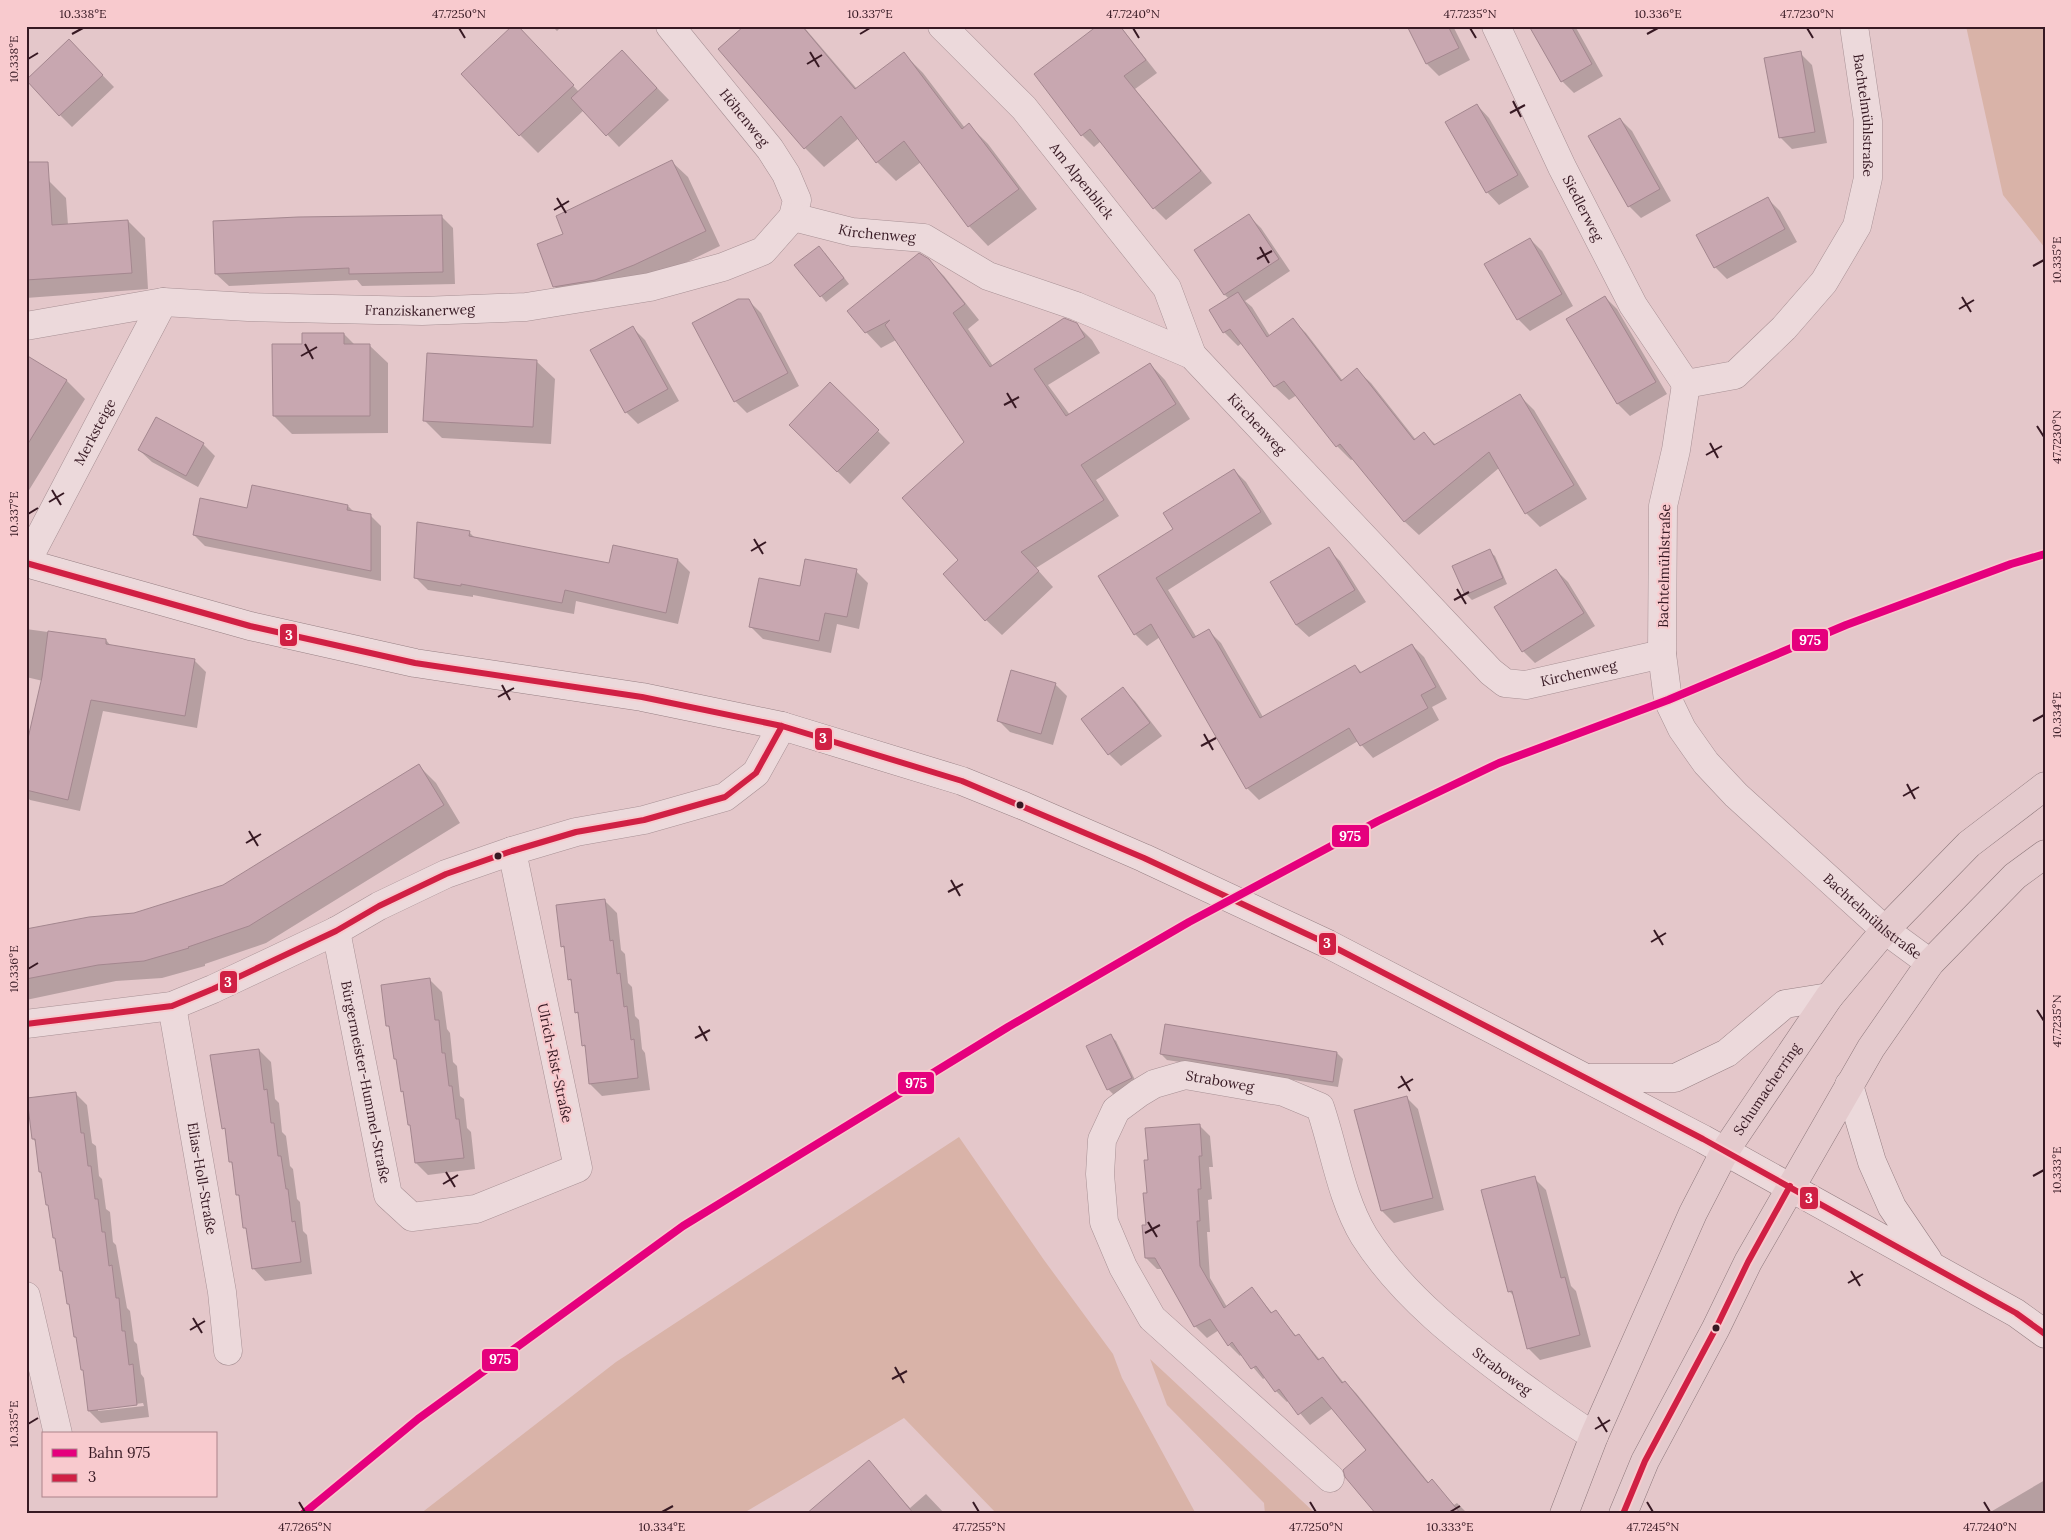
<svg xmlns="http://www.w3.org/2000/svg" width="2071" height="1540" viewBox="0 0 2071 1540" font-family="Lora,serif">
<style>
.green{fill:#d9b3a8}
.shadow{fill:#0003;fill-rule:evenodd}
.building{fill:#c8a7b0;stroke:#a4878f}
.lines{fill:none;stroke-linecap:round;stroke-linejoin:round}
.street-casing{stroke:#a89195;stroke-width:29}
.secondary-casing{stroke:#988185;stroke-width:29}
.primary-casing{stroke:#8e787c;stroke-width:29}
.street{stroke:#ecd9db;stroke-width:28}
.secondary{stroke:#ecd9db;stroke-width:28}
.primary{stroke:#e4cacd;stroke-width:28}
.bus-1-casing{stroke:#f8cace;stroke-width:10}
.bus-1{stroke:#d02044;stroke-width:6}
.rail-1-casing{stroke:#f8cace;stroke-width:11}
.rail-1{stroke:#e5007d;stroke-width:8}
.ticks{fill:none;stroke:#371923;stroke-width:2}
.bus-dot{fill:#371923;stroke:#f8cace;stroke-width:2}
.labels{text-anchor:middle;stroke-width:4.5;stroke-linejoin:round;paint-order:stroke}
.street-label{font-size:14px;fill:#371923;stroke:#f8cace}
.line-badge{stroke:#f8cace;stroke-width:2}
.badge-label{font-size:14px;text-anchor:middle;font-weight:bold;fill:#fff}
.neatline{fill:none;stroke:#371923;stroke-width:2}
.ticks-label{font-size:12px;text-anchor:middle;fill:#371923}
</style>
<rect width="100%" height="100%" fill="#e4c7ca"/>
<!-- green -->
<path class="green" d="M1966 26H2045V248L2003 195Z
M959 1137 1044 1260 1113 1354 1122 1378 1196 1514H997L904 1418 742 1514H420L616 1362Z
M1150 1359 1316 1514H1265L1264 1503 1167 1405Z"/>
<!-- shadow -->
<path class="shadow" d="M552 26H562L557 31Z
M746 26H803L857 89 904 54 923 73 965 128 969 125 988 144 1037 209 988 246 969 226 921 162 896 181 877 162 859 138 824 167 805 148Z
M1099 26H1120L1157 73 1135 89 1212 183 1166 220 1154 208 1101 141 1094 147 1082 135Z
M1408 26H1453L1470 60 1439 76 1427 64Z
M1531 26H1575L1603 76 1574 93 1562 81Z
M533 43 579 92 634 64 669 100 619 147 584 110 538 153 520 135Z
M81 53 114 87 72 127 60 115Z
M1800 53 1812 65 1827 143 1792 149 1780 137Z
M1477 105 1489 118 1529 187 1499 205 1487 192 1447 123Z
M1620 119 1632 131 1671 201 1641 218 1629 206Z
M672 162 688 177 720 246 650 280 570 302 554 286 565 234Z
M49 181 66 198 68 225 128 221 145 238 148 289 26 298V182Z
M1768 199 1780 211 1797 242 1727 279 1715 267Z
M441 216 453 228 455 284 362 286 357 280 229 286 216 274Z
M1249 216 1261 228 1290 271 1245 301 1252 307 1270 336 1292 319 1306 333 1343 381 1357 370 1371 383 1416 440 1424 433 1436 445 1520 396 1534 410 1587 499 1540 527 1526 513 1499 468 1419 535 1405 522 1353 459 1351 460 1337 446 1297 395 1289 400 1275 387 1242 343 1238 346 1224 332 1229 299 1225 295Z
M1530 239 1542 251 1573 306 1530 331 1518 319Z
M825 253 849 284 826 302 796 265Z
M928 260 944 276 979 320 968 329 993 366 1076 324 1092 340 1100 353 1048 385 1070 415 1150 364 1165 380 1190 419 1096 480 1119 516 1036 568 1053 587 1002 635 986 620 960 560 965 442 896 340 881 348 866 332Z
M1605 297 1617 309 1667 394 1630 416 1618 404 1568 319Z
M748 300 761 313 799 386 747 413 735 401Z
M633 328 645 340 679 401 638 424 626 412Z
M344 334 355 345H369L388 363V433L292 434 274 416 303 345Z
M27 357 67 381 85 399 26 495Z
M536 361 555 379 551 444 442 438 424 420Z
M830 384 890 443 850 484 790 425Z
M203 444 215 456 198 487 152 462 139 450Z
M1234 470 1246 482 1272 524 1168 590 1197 638 1209 631 1221 643 1263 717 1355 666 1362 673 1412 645 1424 657 1447 699 1432 707 1439 720 1373 758 1358 741 1259 800 1247 788 1160 637 1147 646 1135 634 1099 576 1175 529Z
M348 506 354 512 370 515 381 526V581L205 546 194 535 248 509Z
M469 532 476 539 610 564 678 560 690 572 678 624 576 601 574 614 473 595V597L428 590 416 578Z
M1328 549 1340 561 1366 602 1309 637 1296 625Z
M1489 551 1495 556 1507 584 1472 600 1466 594Z
M1556 570 1568 582 1595 626 1535 663 1523 651Z
M856 571 868 583 859 629 837 624 831 653 763 639 751 627 801 588Z
M26 629 106 640 111 646 194 660 206 672 197 728 103 711 80 811 30 800 26 796V753L43 681 26 677Z
M1055 684 1067 696 1053 745 1010 732 998 720Z
M1123 689 1135 701 1162 736 1121 766 1109 754 1083 720Z
M419 766 436 783 460 823 266 943 205 964V966L162 978 116 981 26 1000V931L134 914 224 886Z
M605 901 617 913 621 950 625 954 628 983 632 987 635 1016 639 1020 642 1049 645 1053 650 1090 602 1096 590 1084 587 1049 583 1045 580 1016 576 1012 573 983 569 979 566 950 562 946Z
M430 980 442 992 447 1029 450 1033 453 1062 457 1066 460 1096 464 1099 467 1128 471 1132 475 1169 428 1175 416 1163 412 1127 409 1124 405 1094 402 1091 398 1061 395 1058 391 1029 388 1026Z
M1166 1025 1337 1053 1343 1059 1338 1087 1167 1060 1161 1054Z
M1111 1036 1116 1041 1137 1084 1114 1095 1108 1089 1087 1047Z
M259 1050 271 1062 275 1099 279 1103 282 1132 286 1136 290 1166 293 1169 297 1199 300 1202 303 1231 307 1235 312 1274 265 1281 253 1268 248 1231 244 1227 240 1197 237 1194 226 1131 224 1128Z
M75 1093 87 1105 92 1143 96 1146 99 1176 102 1179 106 1209 110 1212 113 1242 116 1245 127 1308 130 1311 134 1341 137 1344 141 1374 144 1378 149 1417 101 1423 89 1411 85 1373 82 1369 78 1340 75 1336 64 1273 61 1270 50 1207 47 1204 43 1175 40 1172 37 1143 33 1139ZM143 1403 144 1406 98 1411V1409Z
M1406 1097 1418 1109 1444 1210 1394 1223 1382 1211Z
M1199 1125 1210 1136 1213 1167H1209L1212 1199 1208 1200 1210 1232H1207L1210 1278 1227 1307 1252 1289 1273 1314 1276 1312 1297 1337 1299 1335 1320 1360 1323 1358 1344 1383 1345 1382 1356 1393 1429 1483 1432 1481 1454 1505 1457 1503 1468 1514H1385L1368 1450 1333 1408 1310 1425 1289 1400 1287 1402 1276 1391 1266 1377 1263 1379 1242 1354 1240 1356 1229 1345 1219 1330 1207 1338 1196 1327 1163 1269H1157L1146 1258 1149 1161Z
M1534 1178 1546 1190 1571 1286 1576 1291 1591 1347 1540 1360 1528 1348 1515 1297 1509 1291Z
M869 1462 910 1508 926 1494 945 1514H811Z
M2045 1480V1514H1987Z"/>
<!-- building -->
<path class="building" d="M512 26H518L574 85 519 136 461 74Z
M744 26H802L855 89 904 52 962 129 969 123 1019 189 968 227 904 141 876 163 841 116 804 149 718 49Z
M1097 26H1120L1146 60 1124 76 1201 171 1153 209 1090 129 1081 136 1034 74Z
M1407 26H1448L1459 48 1426 64Z
M1529 26H1571L1592 64 1561 82Z
M69 39 103 75 59 116 26 80Z
M622 50 657 88 606 136 571 98Z
M1801 51 1815 132 1779 138 1764 58Z
M1477 104 1518 175 1486 193 1445 122Z
M1620 118 1660 189 1628 207 1588 136Z
M672 160 706 231 634 265 595 280 553 287 537 244 563 234 556 216Z
M26 162H48L52 225 128 220 132 273 26 280Z
M1768 197 1785 229 1714 268 1696 235Z
M1249 214 1279 259 1224 295 1194 250Z
M442 215 443 272 349 274V268L215 274 213 221 298 217Z
M1530 238 1562 294 1517 320 1484 264Z
M819 246 844 278 820 297 794 265Z
M919 253 929 259 965 304 953 313 990 367 1064 318 1077 323 1085 337 1034 369 1066 416 1150 363 1176 404 1081 465 1104 500 1021 552 1039 571 985 621 943 574 958 560 902 498 964 442 885 325 890 320 865 333 847 311Z
M1238 292 1267 337 1293 318 1341 381 1357 368 1414 440 1424 432 1434 445 1520 394 1574 485 1525 514 1489 452 1404 522 1340 444 1336 447 1284 381 1274 387 1230 329 1223 333 1209 310Z
M1605 296 1656 382 1617 404 1566 319Z
M738 299H749L788 373 734 402 692 323Z
M633 326 668 389 625 413 590 350Z
M302 333H344V344H370V416H273L272 344H302Z
M427 353 537 360 533 427 423 421Z
M26 355 67 380 26 447Z
M830 382 879 430 837 472 789 425Z
M156 417 204 443 186 476 138 450Z
M1234 469 1261 512 1156 578 1193 638 1209 629 1260 718 1355 665 1360 673 1412 644 1436 687 1421 695 1428 708 1360 746 1349 728 1246 789 1151 624 1134 635 1098 576 1173 529 1163 513Z
M252 485 348 505 347 510 371 514V571L193 535 200 498 247 508Z
M417 522 470 531 469 536 609 563 613 545 678 559 666 613 565 590 562 603 461 584V586L414 578Z
M1329 547 1355 590 1296 625 1270 582Z
M1490 549 1503 578 1465 595 1452 566Z
M805 559 857 569 847 617 825 613 819 641 749 627 759 578 800 586Z
M1556 569 1584 613 1522 652 1494 607Z
M48 631 106 639V644L195 659 185 716 91 700 68 800 26 790V747L42 677Z
M1011 670 1056 683 1041 734 997 721Z
M1123 687 1150 723 1108 755 1081 719Z
M419 764 444 805 249 926 188 947 189 948 144 961 98 965 26 979V929L89 917 134 913 223 885Z
M605 899 610 941 613 940 617 974 620 973 624 1007 627 1006 631 1040 634 1039 638 1078 589 1084 585 1045 582 1046 578 1012 575 1013 571 979 568 980 564 946 561 947 556 905Z
M430 978 435 1020H439L442 1053H445L449 1086H452L456 1119H459L464 1158 415 1163 410 1125H408L403 1091 401 1092 396 1059H394L389 1026H386L381 985Z
M1165 1024 1337 1052 1333 1082 1160 1054Z
M1111 1034 1132 1078 1107 1090 1086 1046Z
M259 1049 264 1090 267 1089 271 1123H274L278 1156H281L286 1189H288L292 1222 295 1221 301 1262 252 1269 246 1228H243L239 1195H236L232 1162H229L225 1128 222 1129 210 1055Z
M76 1092 81 1133H84L88 1166H91L95 1199H98L102 1232H105L109 1266 112 1265 116 1298H119L122 1331H125L129 1365 133 1364 137 1405 88 1411 83 1370H81L76 1337H74L69 1304H67L62 1271H60L55 1238H53L48 1205H46L41 1172H39L35 1139H32L27 1098Z
M1407 1096 1433 1198 1381 1211 1354 1110Z
M1200 1124 1202 1156H1199L1201 1189H1198L1200 1221H1197L1200 1266 1224 1308 1252 1287 1271 1313 1276 1310 1295 1336 1299 1334 1318 1360 1323 1357 1342 1383 1345 1381 1428 1483 1432 1479 1461 1514H1376L1345 1477 1343 1470 1366 1450 1322 1397 1298 1415 1279 1389 1275 1392 1256 1366 1251 1369 1232 1342 1228 1346 1210 1319 1194 1327 1155 1258H1145L1142 1225H1146L1143 1193H1147L1144 1160H1148L1145 1128Z
M1535 1176 1561 1278 1565 1277 1580 1335 1527 1349 1512 1291 1508 1292 1481 1190Z
M869 1460 914 1514H806Z"/>
<g class="lines">
<!-- street casing -->
<g class="street-casing">
<g id="street">
<path id="s1" d="M670 26 770 149 786 174 797 200 793 217"/>
<path id="s2" d="M942 26 1024 108 1167 288 1192 355"/>
<path id="s3" d="M1496 26 1562 167 1633 305 1686 384"/>
<path id="s4" d="M1854 26 1868 121V178L1857 226 1824 282 1784 328 1735 375 1686 384 1676 450 1663 506 1662 654 1668 700 1682 729 1706 763 1736 795 1885 930 1930 963"/>
<path id="s5" d="M793 217 852 232 924 238 988 276 1076 306 1192 355 1491 672 1505 683 1526 685 1662 654"/>
<path id="s6" d="M26 326 163 302 248 307 422 311 526 307 650 287 723 267 763 251 793 217"/>
<path id="s7" d="M26 563 163 302"/>
<path id="s8" d="M336 931 388 1195 412 1217 476 1209 578 1168 512 851"/>
<path id="s9" d="M172 1006 222 1292 228 1351"/>
<path d="M26 1024 172 1006 213 989 336 931 379 906 446 874 512 851 576 832 644 820 725 797 756 773 782 726"/>
<path d="M26 1296 58 1434"/>
<path id="s10" d="M1330 1478 1152 1318 1123 1267 1104 1222 1100 1174 1102 1140 1116 1110 1139 1093 1154 1084 1185 1075 1284 1092 1320 1107C1334 1148 1341 1198 1364 1236 1402 1296 1462 1342 1519 1384 1544 1402 1568 1420 1594 1436"/>
</g>
</g>
<!-- secondary casing -->
<g class="secondary-casing">
<path id="secondary" d="M26 563 250 626 415 663 642 697 782 726 962 781 1024 806 1144 858 1328 944 1703 1139 2016 1313 2045 1334
M1590 1078H1675L1727 1053 1785 1004 1829 997
M1849 1085 1872 1162 1892 1207 1928 1260"/>
</g>
<!-- primary casing -->
<g class="primary-casing">
<g id="primary">
<path id="s11" d="M1564 1514 1594 1436 1693 1213 1725 1151 1829 997 1885 930 1969 844 2045 786"/>
<path d="M1623 1514 1645 1461 1716 1328 1748 1262 1871 1048 1930 963 2015 876 2045 854"/>
</g>
</g>
<!-- street -->
<use href="#street" class="street"/>
<!-- secondary -->
<use href="#secondary" class="secondary"/>
<!-- primary -->
<use href="#primary" class="primary"/>
<!-- bus-1 casing -->
<g class="bus-1-casing">
<path id="bus-1" d="M26 563 250 626 415 663 642 697 782 726 962 781 1144 858 1328 944 1703 1139 2016 1313 2045 1334
M26 1024 172 1006 213 989 336 931 379 906 446 874 512 851 576 832 644 820 725 797 756 773 782 726
M1623 1514 1645 1461 1716 1328 1748 1262 1790 1186"/>
</g>
<!-- bus-1 -->
<use href="#bus-1" class="bus-1"/>
<!-- rail-1 casing -->
<g class="rail-1-casing">
<path id="rail-1" d="M303 1514 418 1419 683 1226 1008 1027 1189 922 1378 821 1499 763 1668 700 1846 625 2011 564 2045 554"/>
</g>
<!-- rail-1 -->
<use href="#rail-1" class="rail-1"/>
</g>
<!-- ticks -->
<path class="ticks" d="M459 28 465 38M1133 28 1139 38M1470 28 1476 38M1807 28 1813 38M72 34 83 28M860 34 870 28M1647 34 1658 28M810 52 819 67M28 59 38 53M807 64 822 55M1513 101 1521 117M1510 113 1525 105M557 198 566 213M554 210 569 201M1260 247 1269 263M1257 259 1272 251M2033 266 2044 260M1962 297 1971 312M1959 309 1974 300M305 344 313 359M301 356 317 347M1007 393 1016 408M1004 405 1019 397M2037 426 2044 437M1710 443 1718 458M1706 455 1722 446M52 490 61 505M49 502 64 493M28 514 38 508M754 539 763 554M751 551 766 542M1457 589 1466 604M1454 600 1469 592M502 685 510 700M498 697 514 688M2033 721 2044 715M1204 734 1213 750M1201 746 1216 738M1907 784 1915 799M1903 796 1919 787M249 831 258 846M246 843 261 834M951 880 960 896M948 892 963 884M1654 930 1663 945M1651 942 1666 933M28 969 38 963M2037 1010 2044 1021M699 1026 707 1041M695 1038 710 1030M1401 1076 1410 1091M1398 1088 1413 1079M446 1172 455 1187M2033 1176 2044 1170M443 1184 458 1175M1148 1222 1157 1237M1145 1233 1160 1225M1851 1271 1860 1286M1848 1283 1863 1274M193 1318 202 1333M190 1330 205 1321M895 1367 904 1383M892 1379 907 1371M1598 1417 1607 1432M28 1424 38 1418M1595 1429 1610 1420M299 1502 305 1512M973 1502 979 1512M1310 1502 1316 1512M1647 1502 1653 1512M1984 1502 1990 1512M662 1512 673 1506M1450 1512 1460 1506"/>
<!-- markers -->
<g class="bus-dot">
<circle cx="1020" cy="805" r="4.5"/>
<circle cx="498" cy="856" r="4.5"/>
<circle cx="1716" cy="1328" r="4.5"/>
</g>
<g class="labels">
<!-- street labels -->
<g class="street-label">
<text dy="5" stroke="none"><textPath href="#s4" startOffset="90">Bachtelmühlstraße</textPath></text>
<text dy="5" stroke="none"><textPath href="#s1" startOffset="118">Höhenweg</textPath></text>
<text dy="5" stroke="none"><textPath href="#s2" startOffset="209">Am Alpenblick</textPath></text>
<text dy="5" stroke="none"><textPath href="#s3" startOffset="202">Siedlerweg</textPath></text>
<text dy="5" stroke="none"><textPath href="#s5" startOffset="86">Kirchenweg</textPath></text>
<text dy="5" stroke="none"><textPath href="#s6" startOffset="396">Franziskanerweg</textPath></text>
<text dy="5" stroke="none"><textPath href="#s5" startOffset="521">Kirchenweg</textPath></text>
<text dy="5" stroke="none"><textPath href="#s7" startOffset="148">Merksteige</textPath></text>
<text transform="translate(1664 566) rotate(-89)" y="5">Bachtelmühlstraße</text>
<text dy="5" stroke="none"><textPath href="#s5" startOffset="955">Kirchenweg</textPath></text>
<text dy="5" stroke="none"><textPath href="#s4" startOffset="1065">Bachtelmühlstraße</textPath></text>
<text transform="translate(555 1063) rotate(78)" y="5">Ulrich-Rist-Straße</text>
<text dy="5" stroke="none"><textPath href="#s8" startOffset="154">Bürgermeister-Hummel-Straße</textPath></text>
<text dy="5" stroke="none"><textPath href="#s10" startOffset="576">Straboweg</textPath></text>
<text dy="5" stroke="none"><textPath href="#s11" startOffset="472">Schumacherring</textPath></text>
<text dy="5" stroke="none"><textPath href="#s9" startOffset="175">Elias-Holl-Straße</textPath></text>
<text dy="5" stroke="none"><textPath href="#s10" startOffset="1011">Straboweg</textPath></text>
</g>
</g>
<g class="line-badge">
<rect x="279" y="623" width="19" height="24" rx="5" fill="#d02044"/>
<rect x="1791" y="628" width="38" height="24" rx="5" fill="#e5007d"/>
<rect x="814" y="727" width="19" height="24" rx="5" fill="#d02044"/>
<rect x="1331" y="824" width="39" height="24" rx="5" fill="#e5007d"/>
<rect x="1318" y="932" width="19" height="24" rx="5" fill="#d02044"/>
<rect x="219" y="970" width="19" height="24" rx="5" fill="#d02044"/>
<rect x="897" y="1071" width="38" height="24" rx="5" fill="#e5007d"/>
<rect x="1799" y="1186" width="20" height="24" rx="5" fill="#d02044"/>
<rect x="481" y="1348" width="38" height="24" rx="5" fill="#e5007d"/>
</g>
<g class="badge-label">
<text x="289" y="640">3</text>
<text x="1810" y="645">975</text>
<text x="823" y="743">3</text>
<text x="1350" y="841">975</text>
<text x="1327" y="948">3</text>
<text x="228" y="987">3</text>
<text x="916" y="1088">975</text>
<text x="1809" y="1203">3</text>
<text x="500" y="1364">975</text>
</g>
<!-- border -->
<rect width="2071" height="1540" fill="none" stroke="#f8cace" stroke-width="55"/>
<!-- legend -->
<rect x="42" y="1432" width="175" height="65" fill="#f8cace" stroke="#ab838a"/>
<rect x="52" y="1449" width="25" height="8" fill="#e5007d" stroke="#ab838a"/>
<text x="88" y="1458" font-size="15" fill="#371923">Bahn 975</text>
<rect x="52" y="1474" width="25" height="8" fill="#d02044" stroke="#ab838a"/>
<text x="88" y="1482" font-size="15" fill="#371923">3</text>
<rect x="28" y="28" width="2016" height="1484" class="neatline"/>
<g class="ticks-label">
<text x="83" y="18">10.338°E</text>
<text x="459" y="18">47.7250°N</text>
<text x="870" y="18">10.337°E</text>
<text x="1133" y="18">47.7240°N</text>
<text x="1470" y="18">47.7235°N</text>
<text x="1658" y="18">10.336°E</text>
<text x="1807" y="18">47.7230°N</text>
<text transform="translate(14 59) rotate(-90)" y="4">10.338°E</text>
<text transform="translate(2057 260) rotate(-90)" y="4">10.335°E</text>
<text transform="translate(2057 437) rotate(-90)" y="4">47.7230°N</text>
<text transform="translate(14 514) rotate(-90)" y="4">10.337°E</text>
<text transform="translate(2057 715) rotate(-90)" y="4">10.334°E</text>
<text transform="translate(14 969) rotate(-90)" y="4">10.336°E</text>
<text transform="translate(2057 1021) rotate(-90)" y="4">47.7235°N</text>
<text transform="translate(2057 1170) rotate(-90)" y="4">10.333°E</text>
<text transform="translate(14 1424) rotate(-90)" y="4">10.335°E</text>
<text x="305" y="1531">47.7265°N</text>
<text x="662" y="1531">10.334°E</text>
<text x="979" y="1531">47.7255°N</text>
<text x="1316" y="1531">47.7250°N</text>
<text x="1450" y="1531">10.333°E</text>
<text x="1653" y="1531">47.7245°N</text>
<text x="1990" y="1531">47.7240°N</text>
</g>
</svg>
